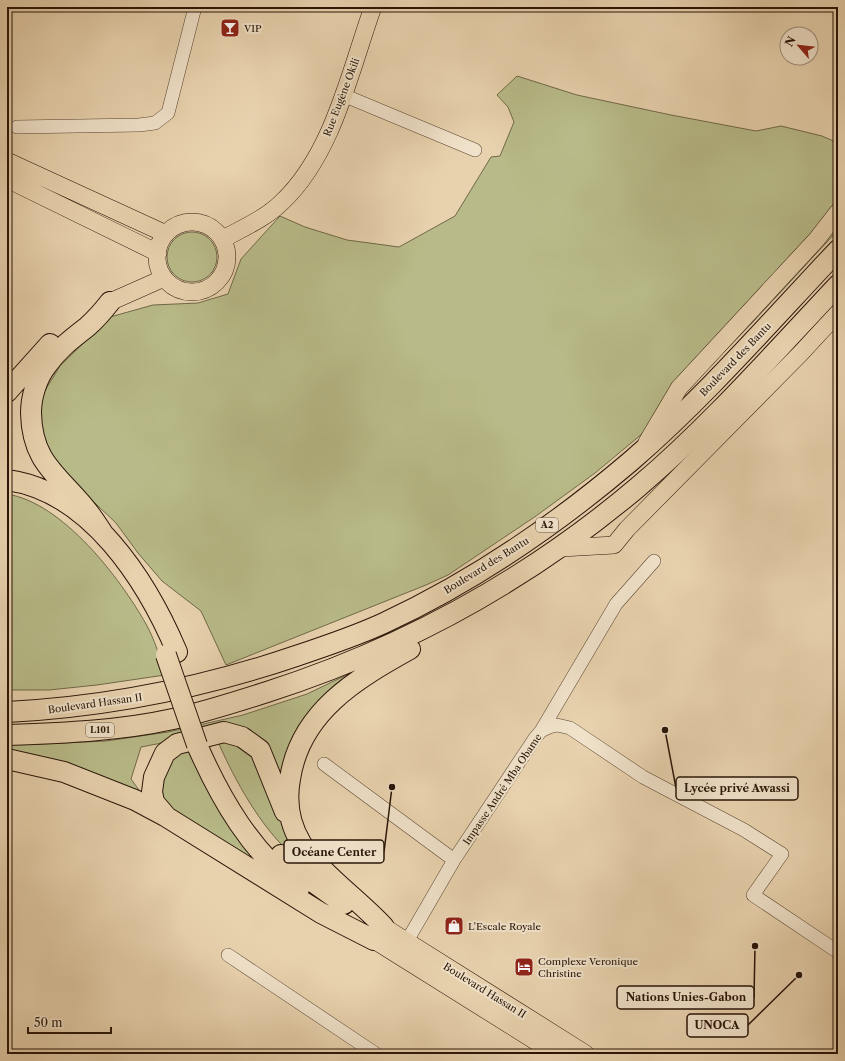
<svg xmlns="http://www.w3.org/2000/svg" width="845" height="1061" viewBox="0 0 845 1061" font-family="'Libre Caslon Text',serif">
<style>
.green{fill:#b8bb89;stroke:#706848}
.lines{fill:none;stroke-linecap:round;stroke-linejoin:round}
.minor-casing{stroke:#594432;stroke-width:14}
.major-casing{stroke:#291508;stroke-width:18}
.highway-casing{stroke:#291508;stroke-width:22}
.minor{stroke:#f0e2ca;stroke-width:13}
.major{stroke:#e8d2ae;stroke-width:17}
.highway{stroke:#e8d2ae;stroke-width:20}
.highway-bridge-casing{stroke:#291508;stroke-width:22;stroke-linecap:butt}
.highway-bridge{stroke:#e8d2ae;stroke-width:20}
.labels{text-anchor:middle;stroke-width:4;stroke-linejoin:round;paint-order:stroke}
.shield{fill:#f0e2ca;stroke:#655242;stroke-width:1}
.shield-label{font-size:9px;font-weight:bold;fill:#291508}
.poi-label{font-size:10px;fill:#291508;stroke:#f0e2ca;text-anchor:start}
.street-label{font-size:10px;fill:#291508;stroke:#f0e2ca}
.leader{fill:none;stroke:#291508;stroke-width:1.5}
.callout-dot{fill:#291508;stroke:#f0e2ca;stroke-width:1.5}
.callout{fill:#f0e2ca;stroke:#291508;stroke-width:1.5}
.callout-label{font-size:11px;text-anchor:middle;font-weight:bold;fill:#291508}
</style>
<rect width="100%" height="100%" fill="#e8d2ae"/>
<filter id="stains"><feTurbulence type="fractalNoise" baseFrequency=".005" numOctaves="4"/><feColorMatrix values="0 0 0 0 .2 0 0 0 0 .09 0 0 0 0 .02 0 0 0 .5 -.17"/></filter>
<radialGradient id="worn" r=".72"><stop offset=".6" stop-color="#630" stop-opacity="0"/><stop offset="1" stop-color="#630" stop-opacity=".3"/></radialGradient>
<!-- green -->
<path class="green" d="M517 76 577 95 671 115 756 131 781 126 822 136 838 143V230L753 322 654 424 595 473 536 516 448 575 426 585 226 665 201 611 162 581 138 553 116 523 60 470 42 439 40 412 44 392 60 366 110 317 153 305 198 303 228 294 241 259 280 216 305 227 347 240 399 247 455 216 491 157 500 156 514 122 508 107 497 95Z
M167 257a25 25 0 1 1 50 0a25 25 0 1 1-50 0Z
M7 494C63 503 120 578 146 624 155 640 160 658 165 675L97 685 49 690H7Z
M359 669 281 788 255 738 162 743 141 747 131 779 144 797 82 768 7 751V744H41L106 741 168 732 243 715 307 694Z
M216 737 247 745 305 863C298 858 289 853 283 846 256 819 231 773 216 737Z
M189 742 281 881 167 811 156 784 160 771Z"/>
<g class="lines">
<!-- minor casing -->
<g class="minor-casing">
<path id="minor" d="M343 95 475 150
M17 127 139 125 155 123 168 113 195 7
M541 731 616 604 654 561
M324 764 454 860
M407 941 454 860 535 738 541 731 549 727 557 725 570 728 643 777 744 830 782 854 753 895 838 952
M228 955 376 1054"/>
</g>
<!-- major casing -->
<g class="major-casing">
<path id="major" d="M7 161 166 234
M7 179 158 253
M157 257a35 35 0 1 1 70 0a35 35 0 1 1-70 0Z
M223 239C243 228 266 218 282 202 333 154 350 71 373 7
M110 302 164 278
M647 442 679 388 817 239 838 212
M561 548 614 545 627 529 800 354 838 313
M384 927 586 1054
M374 940 556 1054"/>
</g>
<!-- highway casing -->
<g class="highway-casing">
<path id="highway" d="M7 392 50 344
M7 480C90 491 147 581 177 652
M104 535C98 526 92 516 85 508 57 474 32 462 31 413 31 396 37 378 47 365 58 349 72 339 87 327 95 320 103 311 110 302
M7 712C106 707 202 688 296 656 326 646 356 636 384 623 472 582 557 524 631 461 705 397 770 322 838 250
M7 735C62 733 119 731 173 719 205 712 236 702 267 692 404 648 528 580 638 487 710 426 773 354 838 285
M197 745C221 800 251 851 299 889
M7 759 64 772 135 800 165 816 321 913 374 940
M165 815 154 802 152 792 154 777 165 753 177 744 224 732 242 737 260 750 285 812
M281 855 309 879 344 904
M384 927C357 898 323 876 301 843 289 823 286 801 290 779 300 712 356 679 410 649"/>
</g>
<!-- minor -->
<use href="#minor" class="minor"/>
<!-- major -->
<use href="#major" class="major"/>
<!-- highway -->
<use href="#highway" class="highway"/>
<!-- highway-bridge casing -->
<g class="highway-bridge-casing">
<path id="highway-bridge" d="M166 655 197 745"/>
</g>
<!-- highway-bridge -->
<use href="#highway-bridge" class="highway-bridge"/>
</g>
<!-- icons -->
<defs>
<g id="bar-square" transform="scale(1)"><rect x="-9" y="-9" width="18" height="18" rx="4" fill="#8f2418" stroke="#f0e2ca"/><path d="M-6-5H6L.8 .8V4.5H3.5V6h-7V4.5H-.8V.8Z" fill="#fff"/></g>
<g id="shop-square" transform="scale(1)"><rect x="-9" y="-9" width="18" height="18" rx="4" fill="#8f2418" stroke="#f0e2ca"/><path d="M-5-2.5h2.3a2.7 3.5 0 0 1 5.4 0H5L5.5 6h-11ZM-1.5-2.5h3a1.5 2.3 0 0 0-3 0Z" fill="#fff"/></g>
<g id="hotel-square" transform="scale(1)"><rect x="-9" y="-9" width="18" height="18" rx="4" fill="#8f2418" stroke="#f0e2ca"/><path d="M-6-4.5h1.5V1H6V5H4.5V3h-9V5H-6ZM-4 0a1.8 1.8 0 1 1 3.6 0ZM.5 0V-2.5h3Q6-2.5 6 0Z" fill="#fff"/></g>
</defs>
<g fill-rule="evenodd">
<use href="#bar-square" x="230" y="28"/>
<use href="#shop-square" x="454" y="926"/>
<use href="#hotel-square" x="524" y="967"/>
</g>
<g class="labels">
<!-- shield labels -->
<g class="shield">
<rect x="536" y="518" width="22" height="14" rx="3"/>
<rect x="86" y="723" width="28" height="14" rx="3"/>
</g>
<g class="shield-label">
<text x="547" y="528">A2</text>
<text x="100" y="733">L101</text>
</g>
<!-- poi labels -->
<g class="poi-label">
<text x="244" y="32">VIP</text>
<text x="468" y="930">L'Escale Royale</text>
<text x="538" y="965">Complexe Veronique<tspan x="538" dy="12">Christine</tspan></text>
</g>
<!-- street labels -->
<g class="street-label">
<text transform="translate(341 97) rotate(-69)" y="4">Rue Eugène Okili</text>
<text transform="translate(735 359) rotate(-46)" y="4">Boulevard des Bantu</text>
<text transform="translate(486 565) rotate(-32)" y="4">Boulevard des Bantu</text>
<text transform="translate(95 703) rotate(-8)" y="4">Boulevard Hassan II</text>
<text transform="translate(502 789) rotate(-56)" y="4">Impasse André Mba Obame</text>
<text transform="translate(485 990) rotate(32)" y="4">Boulevard Hassan II</text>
</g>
</g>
<!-- callouts -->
<path class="leader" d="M665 730L676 788M392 787L384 852M755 946L754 998M799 975L748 1025"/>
<g class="callout-dot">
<circle cx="665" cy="730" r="4"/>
<circle cx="392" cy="787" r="4"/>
<circle cx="755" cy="946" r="4"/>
<circle cx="799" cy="975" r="4"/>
</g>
<g class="callout">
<rect x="676" y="777" width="122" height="23" rx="4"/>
<rect x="284" y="840" width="100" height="23" rx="4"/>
<rect x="617" y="986" width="137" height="23" rx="4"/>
<rect x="687" y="1014" width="61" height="23" rx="4"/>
</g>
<g class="callout-label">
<text x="737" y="792">Lycée privé Awassi</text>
<text x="334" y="856">Océane Center</text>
<text x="686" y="1001">Nations Unies-Gabon</text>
<text x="717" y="1029">UNOCA</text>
</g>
<!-- margin -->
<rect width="845" height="1061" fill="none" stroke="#e8d2ae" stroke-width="24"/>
<rect x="8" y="8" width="829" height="1045" fill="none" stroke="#291508" stroke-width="2"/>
<rect x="12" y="12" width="821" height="1037" fill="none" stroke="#291508"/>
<!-- north arrow -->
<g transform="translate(799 46) rotate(298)"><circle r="19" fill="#f0e2ca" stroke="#a0907c"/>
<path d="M0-3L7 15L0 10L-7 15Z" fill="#8f2418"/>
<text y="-6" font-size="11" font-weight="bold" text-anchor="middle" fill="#291508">N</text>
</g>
<!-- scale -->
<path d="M28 1027v6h83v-6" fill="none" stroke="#291508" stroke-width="2"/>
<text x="34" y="1027" font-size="12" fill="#291508" stroke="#f0e2ca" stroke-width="3" paint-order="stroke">50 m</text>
<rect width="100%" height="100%" filter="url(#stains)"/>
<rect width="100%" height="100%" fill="url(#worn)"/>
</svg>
